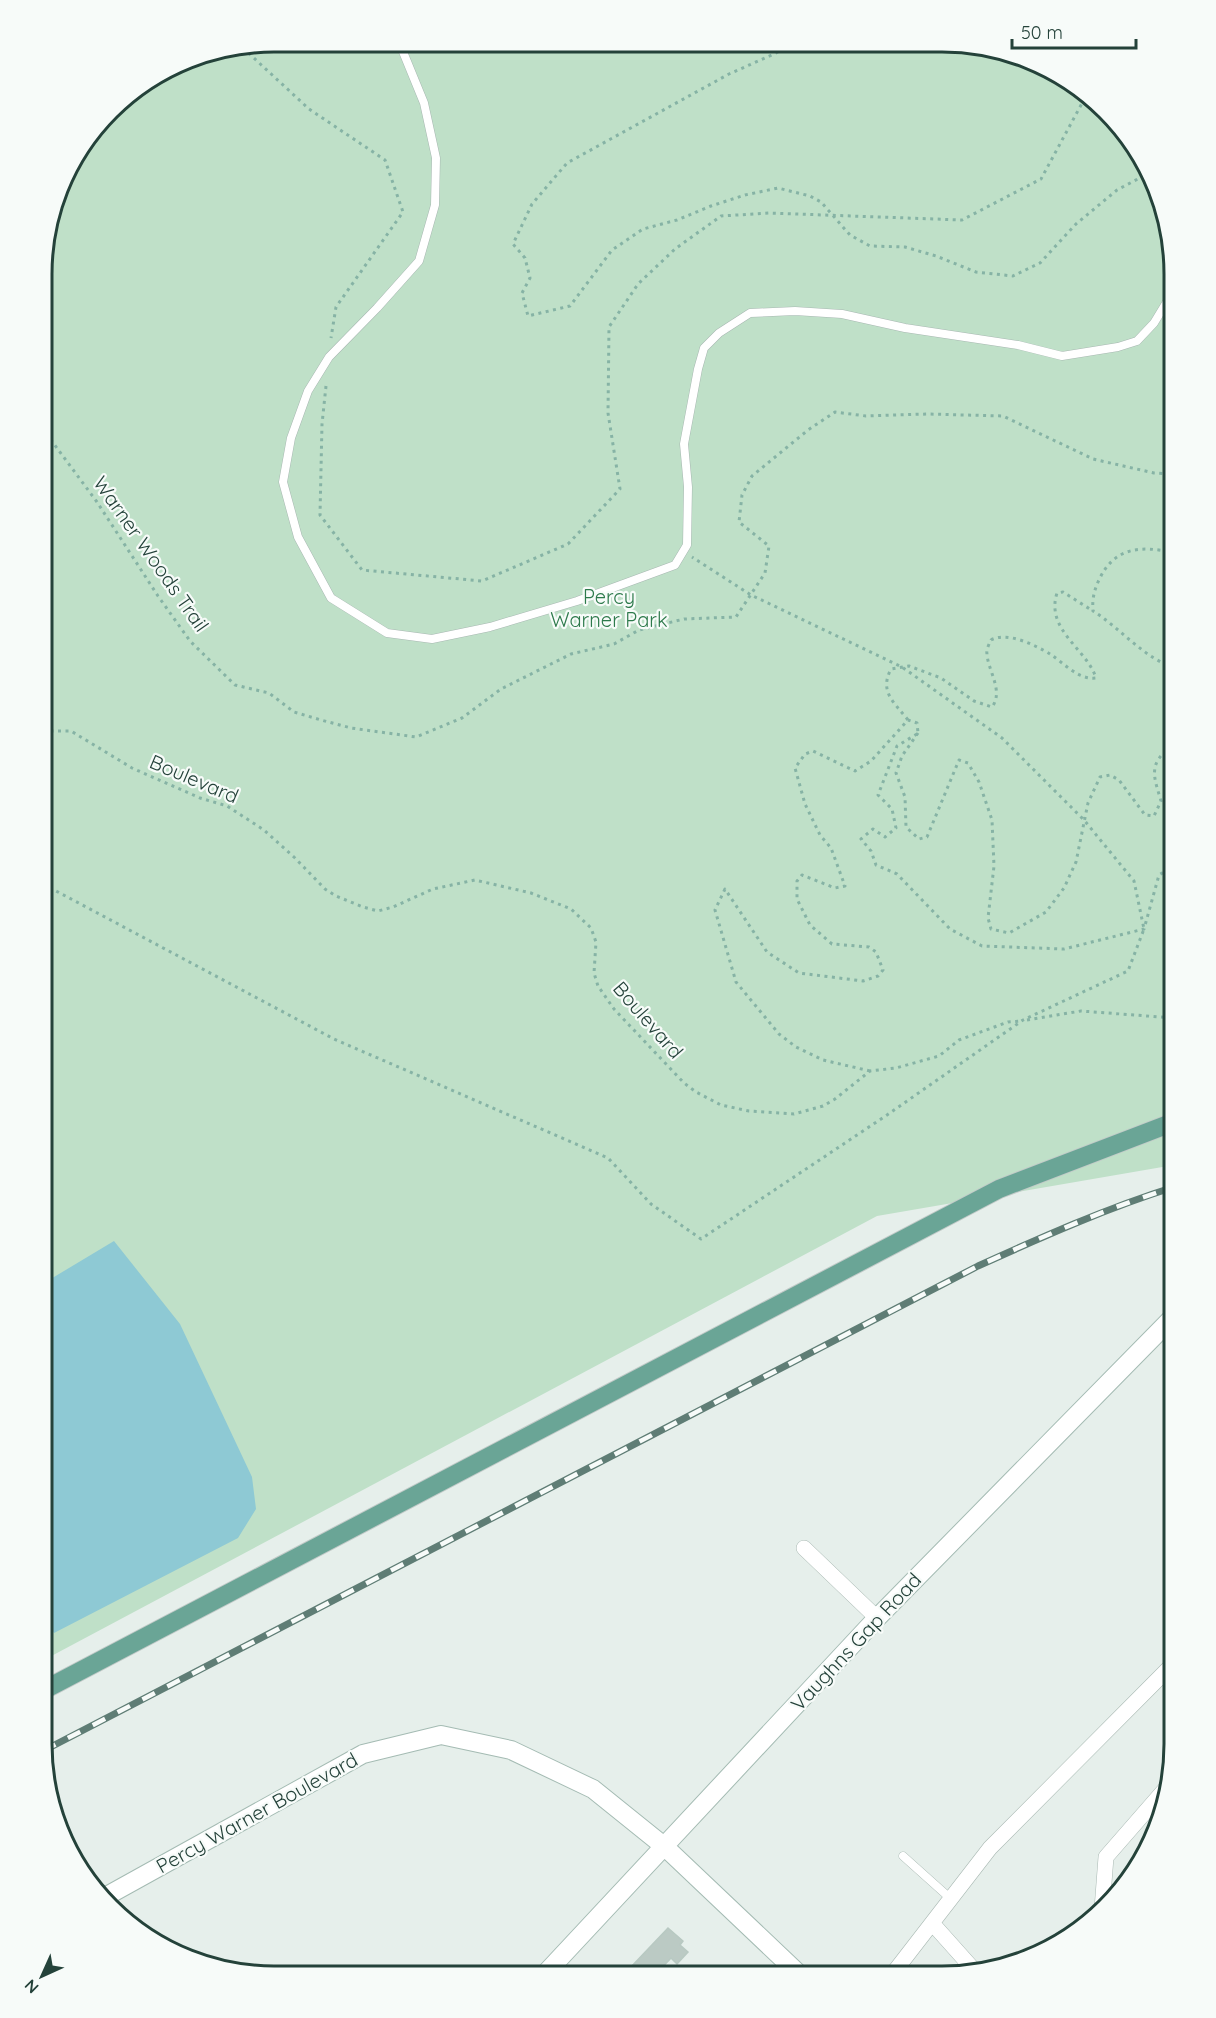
<svg xmlns="http://www.w3.org/2000/svg" width="1216" height="2018" viewBox="0 0 1216 2018" font-family="Quicksand,sans-serif">
<style>
.green{fill:#bfe0c8}
.water{fill:#8ec9d4}
.building{fill:#bbcac4;stroke:#b8c9c2;stroke-width:1.5}
.lines{fill:none;stroke-linecap:round;stroke-linejoin:round}
.lane-casing{stroke:#a8b8b2;stroke-width:9}
.street-casing{stroke:#a8b8b2;stroke-width:16}
.secondary-casing{stroke:#a4bbb3;stroke-width:20}
.primary-casing{stroke:#c2cac8;stroke-width:20}
.path{stroke:#86b3a5;stroke-width:3;stroke-dasharray:3 4.5;stroke-linecap:butt}
.lane{stroke:#fff;stroke-width:8}
.street{stroke:#fff;stroke-width:15}
.secondary{stroke:#fff;stroke-width:18}
.primary{stroke:#6aa596;stroke-width:18}
.rail-casing{stroke:#5f7d75;stroke-width:7}
.rail{stroke:#f7fbf9;stroke-width:4.5;stroke-dasharray:14;stroke-linecap:butt}
.labels{text-anchor:middle;stroke-width:4.5;stroke-linejoin:round;paint-order:stroke}
.street-label{font-size:20px;fill:#24423a;stroke:#f7fbf9}
.park-label{font-size:20px;fill:#2d7a4b;stroke:#f7fbf9}
.rim{fill:none;stroke:#24423a;stroke-width:3}
</style>
<rect width="100%" height="100%" fill="#e6efeb"/>
<!-- green -->
<path class="green" d="M275 42 972 44 1031 60 1083 90 1126 133 1156 186 1174 275V1165L877 1216 42 1661 44 245 66 171 121 100 186 60Z"/>
<!-- water -->
<path class="water" d="M114 1241 180 1324 252 1477 256 1509 238 1538 54 1633 42 1615 45 1478 42 1459 43 1293 49 1280Z"/>
<!-- building -->
<path class="building" d="M668 1928 683 1941 680 1945 688 1952 677 1964 671 1958 655 1975H640L631 1967Z"/>
<g class="lines">
<!-- lane casing -->
<g class="lane-casing">
<path id="lane" d="M399 42 424 103 436 158 435 205 419 261 377 308 329 357 308 391 291 438 283 482 298 537 331 598 387 633 432 639 490 627 577 601 675 565 687 545 688 487 684 444 698 369 704 348 719 333 750 313 795 311 842 314 905 328 1018 345 1062 356 1118 347 1137 341 1154 323 1174 290
M903 1856 951 1899"/>
</g>
<!-- street casing -->
<g class="street-casing">
<path id="street" d="M804 1548 877 1618
M1102 1909 1106 1857 1167 1787
M932 1923 974 1970
M891 1976 990 1848 1174 1663"/>
</g>
<!-- secondary casing -->
<g class="secondary-casing">
<path id="secondary" d="M103 1898 363 1754 441 1735 511 1750 593 1789 665 1847 801 1976
M544 1975 877 1618 1174 1316"/>
</g>
<!-- primary casing -->
<g class="primary-casing">
<path id="primary" d="M42 1691 999 1189 1174 1122"/>
</g>
<!-- path -->
<path class="path" d="M791 44 774 54 729 74 567 163 532 204 513 244 525 258 530 278 522 293 528 316 570 306 612 250 643 229 677 220 711 206 745 195 778 188 810 196 821 202 850 235 870 246 905 247 936 256 976 272 1013 276 1040 263 1076 224 1117 190 1149 173
M243 48 309 109 385 160 403 212 336 307 331 338
M326 386 322 424 320 515 362 570 482 581 568 544 620 489 608 413 609 327 638 284 675 249 721 216 769 213 962 220 1041 179 1087 94
M44 426 48 436 97 502 158 596 190 641 235 685 269 693 294 712 321 720 351 728 416 737 462 718 501 689 571 654 614 644 639 630 684 619 736 617 765 573 769 546 739 522 742 495 752 476 808 430 835 412 866 416 927 414 1003 416 1093 459 1154 473 1174 474
M1174 667C1146 660 1119 627 1093 611 1092 600 1094 590 1099 580 1114 547 1141 545 1174 553
M908 720C894 702 879 692 891 669L909 666 941 678 974 701 992 707C1004 691 988 671 987 654 986 650 989 644 991 640 1007 631 1035 645 1050 654 1064 663 1078 680 1096 678 1087 649 1045 630 1057 593L1063 592 1093 611
M43 731H71L132 768 200 798 227 806 264 830 295 858 325 889 336 896 363 907 378 911 393 907 433 889 475 880 531 893 571 909 591 928 596 942 594 973 598 986 614 1009 684 1083 696 1092 721 1105 749 1111 794 1114 823 1106 835 1099 870 1071 896 1068 939 1056 959 1040 1008 1022 1020 1021
M918 733 902 756 896 773 905 797 906 827 919 839 927 837 959 760 968 763 979 782 992 820 994 866 988 918 991 929 1009 933 1046 912 1064 888 1076 862 1088 803 1100 777 1110 775 1119 780 1145 815 1154 816 1161 801C1156 783 1148 767 1164 753H1174
M917 734 897 746 878 795 892 809 896 828 885 837 873 829 861 839 871 851 876 865 897 874 950 929 982 946 1064 949 1144 929 1159 875 1174 866
M43 884 334 1039 608 1158 651 1204 701 1239 887 1115 1023 1020 1128 971 1144 929 1134 881 1084 820 1002 738 902 667 751 595 692 557
M1027 1020 1081 1011 1174 1018
M870 1071 823 1060 796 1047 779 1034 736 982 715 910 725 889 767 952 799 973 863 981 878 976 883 970 876 952 869 947 832 944 810 925 797 899V881L802 875 835 888 845 886 831 848 820 835 805 804 795 768 805 754 813 751 855 771 871 761 908 720 917 723 918 733"/>
<!-- lane -->
<use href="#lane" class="lane"/>
<!-- street -->
<use href="#street" class="street"/>
<!-- secondary -->
<use href="#secondary" class="secondary"/>
<!-- primary -->
<use href="#primary" class="primary"/>
<!-- rail casing -->
<g class="rail-casing">
<path id="rail" d="M43 1751 978 1266C1042 1237 1107 1208 1174 1187"/>
</g>
<!-- rail -->
<use href="#rail" class="rail"/>
</g>
<g class="labels">
<!-- street labels -->
<g class="street-label">
<text transform="translate(151 554) rotate(55)" y="7">Warner Woods Trail</text>
<text transform="translate(194 779) rotate(23)" y="7">Boulevard</text>
<text transform="translate(648 1020) rotate(49)" y="7">Boulevard</text>
<text transform="translate(856 1642) rotate(-47)" y="7">Vaughns Gap Road</text>
<text transform="translate(257 1813) rotate(-29)" y="7">Percy Warner Boulevard</text>
</g>
<!-- park labels -->
<g class="park-label">
<text x="609" y="604">Percy<tspan x="609" dy="23">Warner Park</tspan></text>
</g>
</g>
<!-- crop -->
<path d="M0 0H1216V2018H0ZM274 52H942A222 222 0 0 1 1164 274V1744A222 222 0 0 1 942 1966H274A222 222 0 0 1 52 1744V274A222 222 0 0 1 274 52Z" fill="#f7fbf9" fill-rule="evenodd"/>
<path class="rim" d="M274 52H942A222 222 0 0 1 1164 274V1744A222 222 0 0 1 942 1966H274A222 222 0 0 1 52 1744V274A222 222 0 0 1 274 52Z"/>
<!-- north arrow -->
<g transform="translate(42 1976) rotate(225)" stroke="#f7fbf9" stroke-width="4.5" paint-order="stroke">
<path d="M0-4.5L10 22L0 15L-10 22Z" fill="#24423a"/>
<text y="-9" font-size="16" font-weight="bold" text-anchor="middle" fill="#24423a">N</text>
</g>
<!-- scale -->
<path d="M1012 39v9h124v-9" fill="none" stroke="#24423a" stroke-width="3"/>
<text x="1021" y="39" font-size="18" fill="#24423a" stroke="#f7fbf9" stroke-width="4.5" paint-order="stroke">50 m</text>
</svg>
